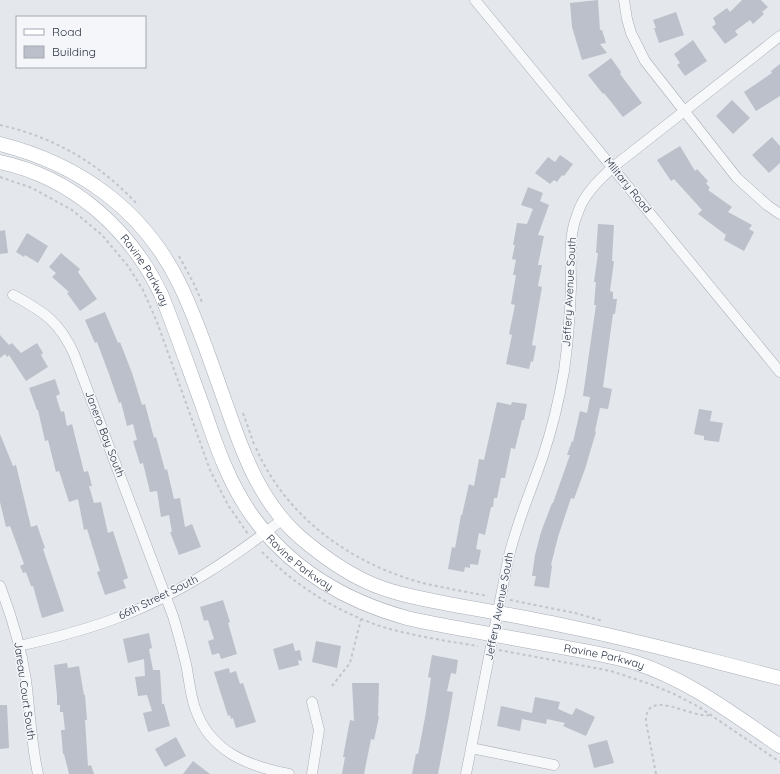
<svg xmlns="http://www.w3.org/2000/svg" width="780" height="774" viewBox="0 0 780 774" font-family="Quicksand,sans-serif">
<style>
.building{fill:#bbc0ca}
.lines{fill:none;stroke-linecap:round;stroke-linejoin:round}
.street-casing{stroke:#a9aeb7;stroke-width:11}
.secondary-casing{stroke:#a9aeb7;stroke-width:15}
.path{stroke:#c2c5cb;stroke-width:2;stroke-dasharray:3 3;stroke-linecap:butt}
.street{stroke:#f7f8fa;stroke-width:10}
.secondary{stroke:#fff;stroke-width:14}
.labels{text-anchor:middle;stroke-width:3;stroke-linejoin:round;paint-order:stroke}
.street-label{font-size:11px;fill:#2b3445;stroke:#f4f6f9}
</style>
<rect width="100%" height="100%" fill="#e4e7ec"/>
<!-- building -->
<path class="building" d="M598 0 600 30H602L606 43 600 44 607 53 582 60 572 27 570 3Z
M742 0H761L768 7 762 12 764 14 753 24 750 20 735 31 738 35 725 44 712 27 716 24 713 18 727 8 730 12Z
M676 12 684 35 659 43 654 28H656L653 20Z
M693 40 707 61 685 76 677 65 680 63 674 54Z
M611 58 621 72 620 74 642 103 623 117 604 93 603 94 588 75Z
M780 64V96L756 111 744 92 772 73 771 71Z
M732 100 750 118 733 134 716 116Z
M772 137 780 146V163L769 173 752 155Z
M680 146 695 171 697 169 708 181 706 183 710 188 708 190 732 207 728 212 752 225 749 229 754 232 744 251 724 240 726 235 698 214 702 210 674 179 671 181 657 160Z
M560 155 573 164 564 176 562 175 557 182 554 180 550 184 535 173 548 157 555 162Z
M528 187 543 193 540 201 549 205 538 235 544 236 538 265H542L538 286 542 287 532 345 536 346 533 362 531 361 529 369 506 364 512 335 509 334 515 305 511 304 516 275H513L516 260 512 259 515 245H513L517 223 527 224 533 209 521 205Z
M598 224 614 225 612 261H614L610 291 613 292V299H617L615 314H613L603 387 612 389 608 409 600 408 595 431 596 432 585 469 574 499 571 498 558 537 551 565 552 566 549 588 534 586 536 576H532L535 555 541 532 552 503H553L570 455H567L572 441 573 442 580 411 587 413 590 397 583 396 596 305H594L596 282H594L598 253H596Z
M5 230 8 253 0 254V231Z
M27 233 48 246 38 263 25 255 24 257 16 252Z
M61 253 80 269 78 272 97 299 80 311 67 293 69 292 52 277 56 273 49 267Z
M105 312 118 343 120 342 132 373 142 405 145 404 154 438 156 437 165 470 167 469 174 499 180 498 185 527 192 524 201 547 179 555 170 532H172L169 515 161 517 157 491 150 492 143 463 140 464 133 441 137 440 133 424 127 426 121 402 119 403 109 374 97 342 95 343 85 320Z
M0 335 9 345 12 343 21 353 37 343 43 353 41 355 48 367 26 381 9 355 7 357 5 354 0 358Z
M55 379 60 394 56 396 61 412 64 411 67 426 72 424 84 472 88 471 92 486H89L94 503 101 502 108 533 113 531 128 578 123 580 126 588 105 595 97 572 100 571 87 529 84 530 78 499 69 502 59 471 56 472 48 440 45 441 38 410H37L29 388Z
M497 402 511 405 512 402 527 404 524 420H522L515 449 511 448 505 478H501L497 498H494L493 507H491L485 535 479 533 476 549 481 550 478 565 470 564V568L465 567 464 572 448 569 452 547 455 548 461 515H462L469 484 474 486 479 459 484 460Z
M699 409 712 411 710 421 723 423 719 442 704 440V436L694 434Z
M0 434 13 466 16 465 31 527 37 525 45 548 43 549 64 611 42 618 33 586H31L26 572 23 573 20 566 24 564 10 526 6 527 0 502Z
M223 600 230 622 228 623 237 654 221 659 219 653 212 655 208 641 214 639 208 620 204 621 200 607Z
M149 633 152 648 149 649 153 670H160L162 704H164L170 726 148 732 143 713 152 711 147 695 138 696 135 677 145 676 144 659 128 663 123 639Z
M316 641 341 646 337 668 312 662Z
M293 643 295 651 300 650 302 661 298 660 299 665 279 670 273 649Z
M432 655 458 660 456 674 451 673 447 691 453 692 449 716 438 774H412L416 754H418L426 712 431 678 428 677Z
M67 663 68 668 79 666 84 695H85L87 720H85L88 766 91 765 94 774H69L64 754H63L61 730H65L63 712H60V705H57V696L54 665Z
M229 668 230 673 236 671 240 684 243 683 256 722 236 728 233 718 231 719 230 715 228 716 214 672Z
M352 683H379L378 716 379 717 374 740 371 739 364 774H342L345 757H343L350 720 354 721Z
M535 697 560 702 558 709 572 715 576 708 595 717 586 736 563 726 565 723 547 719 546 724 522 719 520 731 497 726 501 706 532 713Z
M0 705H7L9 748 0 749Z
M176 737 186 756 165 767 155 749Z
M607 740 614 763 594 768 588 745Z
M193 761 210 774H183Z"/>
<g class="lines">
<!-- street casing -->
<g class="street-casing">
<path id="street" d="M475 0 780 372
M624 0 627 19 631 33 645 61 737 178 767 205 780 214
M13 295C44 312 59 321 74 354L173 616C178 632 182 648 186 664 189 678 190 694 195 708 210 752 248 766 289 774
M0 586C12 617 21 647 26 680 30 711 31 743 38 774
M19 646C54 638 89 629 122 616 181 593 233 558 283 519
M312 702 319 730 312 774
M471 748 554 765
M466 774 508 560C516 524 531 491 543 456 552 429 559 400 564 371 568 343 570 315 571 287 571 262 568 238 577 215 583 195 598 181 613 167L780 36"/>
</g>
<!-- secondary casing -->
<g class="secondary-casing">
<g id="secondary">
<path d="M0 144C79 164 144 210 180 285 199 324 213 369 228 410 244 457 262 504 301 538 320 554 342 570 365 581 392 594 424 599 454 605 494 612 535 619 575 628 644 642 712 661 780 678"/>
<path id="s1" d="M0 162C72 177 130 229 161 294 176 331 189 369 203 407 216 445 229 484 253 517 291 569 345 601 407 618 427 623 448 626 468 630 501 636 534 642 567 648 590 652 613 656 636 663 689 680 734 715 780 746"/>
</g>
</g>
<!-- path -->
<path class="path" d="M0 125C54 137 100 164 137 204
M0 177 32 188 72 210 102 235 128 266 143 290 157 322 210 470 228 505 248 534
M179 256 194 284 202 302
M243 413 254 444
M256 448C286 517 351 564 423 583 445 588 467 592 488 596
M262 552C296 586 337 612 383 627 414 636 446 641 478 646
M510 600 575 613 603 621
M499 650 611 671 650 684 674 694 699 707 780 762
M332 686 350 663 361 619
M656 774 646 722C645 686 692 719 710 715"/>
<!-- street -->
<use href="#street" class="street"/>
<!-- secondary -->
<use href="#secondary" class="secondary"/>
</g>
<g class="labels">
<!-- street labels -->
<g class="street-label">
<text transform="translate(628 185) rotate(51)" y="4">Military Road</text>
<text dy="4" stroke="none"><textPath href="#s1" startOffset="187">Ravine Parkway</textPath></text>
<text transform="translate(569 292) rotate(-87)" y="4">Jeffery Avenue South</text>
<text transform="translate(105 434) rotate(69)" y="4">Janero Bay South</text>
<text dy="4" stroke="none"><textPath href="#s1" startOffset="523">Ravine Parkway</textPath></text>
<text transform="translate(158 597) rotate(-26)" y="4">66th Street South</text>
<text transform="translate(499 606) rotate(-79)" y="4">Jeffery Avenue South</text>
<text dy="4" stroke="none"><textPath href="#s1" startOffset="846">Ravine Parkway</textPath></text>
<text transform="translate(25 691) rotate(82)" y="4">Jareau Court South</text>
</g>
</g>
<!-- legend -->
<rect x="16" y="16" width="130" height="52" fill="#f4f6f9" stroke="#a4a8b1"/>
<rect x="24" y="29" width="20" height="6" fill="#ffffff" stroke="#a4a8b1"/>
<text x="52" y="36" font-size="12" fill="#2b3445">Road</text>
<rect x="24" y="46" width="20" height="12" fill="#bbc0ca" stroke="#a4a8b1"/>
<text x="52" y="56" font-size="12" fill="#2b3445">Building</text>
</svg>
